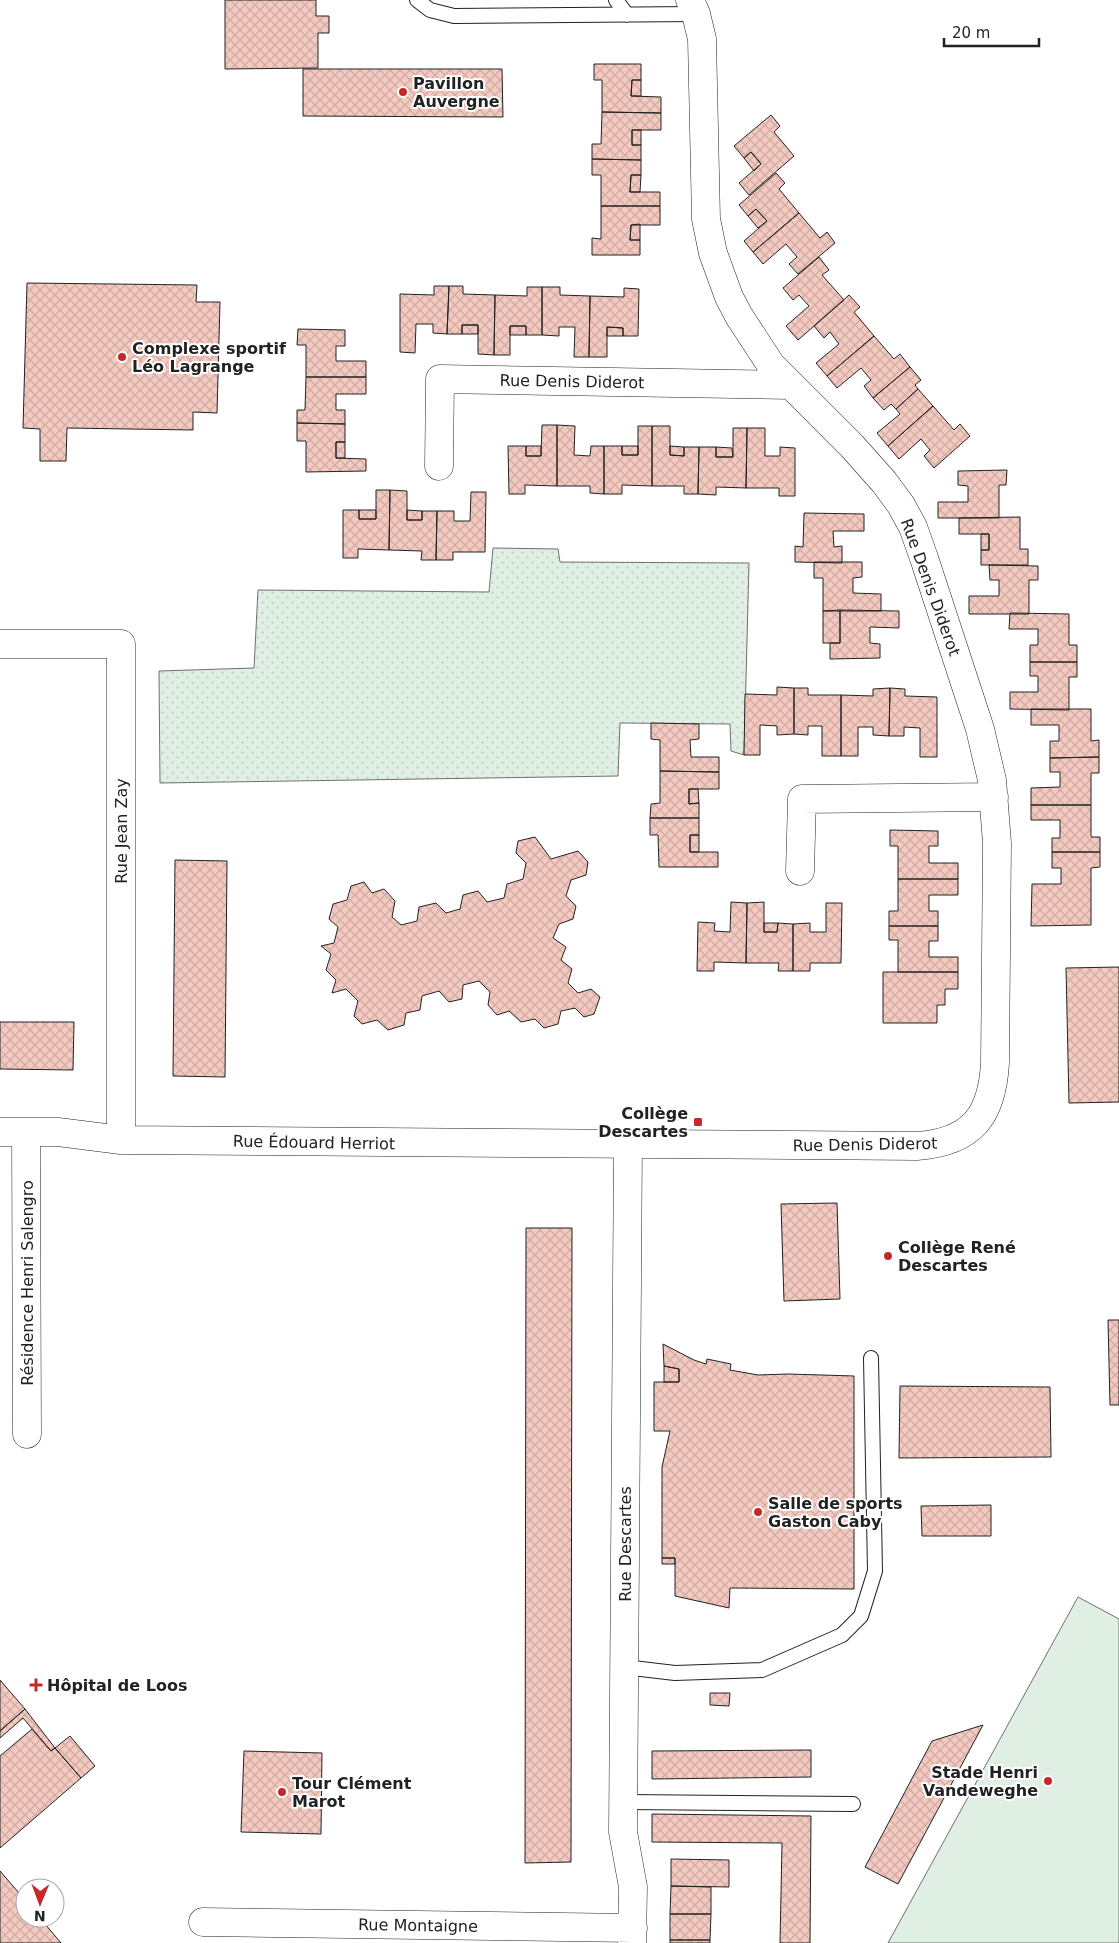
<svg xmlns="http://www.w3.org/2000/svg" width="1119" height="1943" viewBox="0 0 1119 1943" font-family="'DejaVu Sans',sans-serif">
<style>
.park{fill:url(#park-dots);stroke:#6f6f6f}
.pitch{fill:#e0efe3;stroke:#6f6f6f}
.building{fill:url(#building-cross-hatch);stroke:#222}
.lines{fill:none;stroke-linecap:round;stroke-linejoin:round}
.lane-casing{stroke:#222;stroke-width:16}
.street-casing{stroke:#222;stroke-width:29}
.lane{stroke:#fff;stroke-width:14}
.street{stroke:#fff;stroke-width:28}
.poi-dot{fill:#c62828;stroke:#fff;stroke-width:2}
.labels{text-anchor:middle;stroke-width:4;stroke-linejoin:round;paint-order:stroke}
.poi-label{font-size:16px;font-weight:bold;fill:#222;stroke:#fff;text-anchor:start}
.street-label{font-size:16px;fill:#222;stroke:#fff}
</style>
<defs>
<pattern id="park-dots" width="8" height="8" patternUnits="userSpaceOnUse" patternTransform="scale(1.25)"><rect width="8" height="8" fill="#e0efe3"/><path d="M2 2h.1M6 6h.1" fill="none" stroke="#c0cdc2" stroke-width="1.8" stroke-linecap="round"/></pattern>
<pattern id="building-cross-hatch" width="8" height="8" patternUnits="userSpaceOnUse" patternTransform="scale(1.25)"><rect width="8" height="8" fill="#f3c9c0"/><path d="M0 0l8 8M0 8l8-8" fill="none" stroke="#d0aca5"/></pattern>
</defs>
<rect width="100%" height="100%" fill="#fff"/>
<!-- park -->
<path class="park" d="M493 548 558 549 560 562 749 563 744 755 731 751 730 724 620 723 618 776 160 783 159 671 254 668 258 590 489 592Z"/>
<!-- pitch -->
<path class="pitch" d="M1078 1597 1119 1619V1943H888Z"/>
<!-- building -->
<path class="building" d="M225 0H316V16H329V33H318V68L225 69Z
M594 64H641V80H632L631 96 661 97V113L602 112V80H594Z
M303 69H502L503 117 303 116Z
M632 80H641V96H631Z
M602 112 661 113V130H632V145H641V160L592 159V144H601Z
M771 115 780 126 774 132 794 156 749 195 739 183 761 164 751 152 744 158 734 146Z
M632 130H641V145H632Z
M751 152 761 164 754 171 744 158Z
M592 159 641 160V175H631L630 192H660V206H601V175H592Z
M776 173 785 183 779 189 799 213 753 252 744 241 767 221 756 209 748 216 739 205Z
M631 175H641L640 192H630Z
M601 206H660V225H631L630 240H640V255H592V238L601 239Z
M756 209 767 221 758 228 748 216Z
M799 213 820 238 827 232 835 243 798 274 789 264 797 257 786 244 763 264 753 252Z
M640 224V240H630L631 225Z
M819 257 829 270 822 275 844 300 798 340 786 326 809 306 799 295 793 300 783 288Z
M27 283 197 285 196 302H220L217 413 193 412V430L67 428 66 461H40V429L23 428Z
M434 286H449L447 334 433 333V324H416L415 353 400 352V294L434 295Z
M449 286H463V294L495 295 494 355 478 354V325H462V334H447Z
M527 287H542V335H526V326H510V355H494L495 295 527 296Z
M542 287H560V295L590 296 589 357H574L575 327H559V336L542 335Z
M624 288 639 289 638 336H623V328L607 327V357H589L590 296 624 297Z
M849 295 860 307 854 312 874 336 827 376 816 363 839 344 830 332 824 338 814 326Z
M462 325H478V334H462Z
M510 326H526V335H510Z
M607 327 623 328V336H607Z
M298 329 345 330V346H336V361H366V377H306V345H297Z
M874 336 894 359 900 354 910 367 873 398 864 386 871 380 861 368 837 388 827 376Z
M910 367 921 380 915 385 918 389 896 409 891 404 884 410 873 398Z
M306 377H366V394H336V410H345V424L297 423V410H305Z
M918 389 933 406 888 446 877 433 900 414 896 409Z
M933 406 954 430 960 424 970 436 934 468 924 456 930 450 921 439 899 459 888 446Z
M297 423 345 424V442H336V458L366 459V471L306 472V441H297Z
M542 425H557V486L525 485V494H509L508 446H526V456H541Z
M557 425 575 426 574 455 590 456 591 446H604V494L590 493V486H557Z
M638 426H652V486L622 485V494H604V446H622V455H638Z
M652 426H670V455L684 456V447H699L698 494H684V486H652Z
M733 428H747L746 488 716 487V495L698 494 699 447H716V457H733Z
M747 428H765V456H780V447L795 448V496H779V488H746Z
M336 442H345V458H336Z
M526 446H541V456H526Z
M622 446H638V455H622Z
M670 446 684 447V456L670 455Z
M716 447 732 448 733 457H716Z
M1007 470 1006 485H999V518H938V502H968V486L958 485V471Z
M376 490H390L389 550 358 549V558H343V510H359V519H376Z
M390 490 407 491V520H422V511H437L436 560H421L422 551 389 550Z
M471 492H486L485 552H453V560H436L437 511H454V521H470Z
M359 510H376V519H359Z
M407 510 422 511V520H407Z
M804 513 864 514V531H833L834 547 842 546V563L795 562V546L803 547Z
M1020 517V549H1028V565H981V550H989V534H959V518Z
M981 534H989V550H981Z
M814 562H862V577L853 578V593L881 594V611H823V578H814Z
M989 565 1038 566V580H1029V614H969V596H999V580H990Z
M840 610V643H823V611Z
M840 610 899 611V628L870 627V643L880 644V658L830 659V643H840Z
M1010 613 1069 614V645H1077V662H1030V645H1038V629H1009Z
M1030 662H1077V677H1069V710L1010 709V692H1038V676H1030Z
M777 687 794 688V734L777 735V726L760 725V755H744L745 694 777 695Z
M794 688H808V695H841V756H822V726H808V735L794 734Z
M890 688 889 736 873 735V727H858V756H841V695L873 696V689Z
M890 688 905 689V696L937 697V757H920V728L904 727V736H889Z
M1031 709H1091V741L1099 740V757L1050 758V741H1059V725H1031Z
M651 723 699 724V739L690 740 691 757H719V772L660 771V740L651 739Z
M1099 757V773H1091V805H1031V788L1060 787V772H1050V758Z
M660 771 719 772V789H689V804L699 803V818H650L651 804 660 803Z
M689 789H698L699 803 689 804Z
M1031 805H1091V837H1100V852H1052V838H1060V820H1031Z
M650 818H699V835H690V852H718V867H659L658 835H650Z
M890 830 938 831V846H929V863H958V879H898V846H890Z
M690 835H699V852H690Z
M535 837 551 859 578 851 588 862 586 875 571 880 566 896 576 906 573 919 559 924 553 938 566 947 561 960 572 969 568 983 578 993 591 989 600 997 594 1014 584 1017 575 1008 561 1011 558 1024 544 1028 535 1019 521 1022 509 1011 497 1015 488 1005 490 992 479 981 463 985 462 999 449 1002 439 991 422 996 420 1010 406 1013 404 1025 388 1030 377 1020 362 1024 354 1016 358 1001 346 989 332 993 336 980 326 970 331 954 321 946 334 943 338 927 329 919 333 904 347 900 351 886 364 882 372 893 384 889 395 901 392 917 401 925 417 921 419 907 436 903 446 913 460 909 463 895 478 891 487 902 504 898 507 884 523 879 526 863 516 853 518 841Z
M1052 852H1100V867L1091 868V925L1031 926 1032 884H1061V868H1052Z
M175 860 227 861 225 1077 173 1076Z
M898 879H958V895H929V911H938V926H889V911H898Z
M731 902 747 903 746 963 714 962V971H697L698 922 715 923 714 931 730 932Z
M764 902V932H777L778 923 793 924V971H778L779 963H746L747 903Z
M826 903H842L841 963H810V971H793V924L810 923V932H826Z
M764 923H778L777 932H764Z
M889 926H938V941H929V957H958V972H898V940H889Z
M1119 967V1102L1069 1103 1066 968Z
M883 972H958V989H945V1005H937V1023H883Z
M0 1022H74L73 1070 0 1069Z
M837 1203 840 1299 784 1301 781 1204Z
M526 1228H572L571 1862 525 1863Z
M1108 1320H1119V1405H1110Z
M663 1344 694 1360 706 1364 707 1359 731 1364 730 1370 758 1375 788 1374 854 1376V1589L730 1588 729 1608 675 1596V1558H662V1467L670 1431H654V1382H679V1369L664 1366Z
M664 1366 679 1369V1382H664Z
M900 1386 1050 1387 1051 1457 899 1458Z
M991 1505V1536H922L921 1506Z
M662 1558H675V1564H662Z
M0 1680 25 1709 0 1731Z
M710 1693H730L729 1706 710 1705Z
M25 1709 55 1748 51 1751 23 1718 0 1738V1731Z
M983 1725 898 1884 865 1867 932 1741Z
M32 1729 51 1751 55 1748 81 1778 0 1848V1756Z
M70 1736 95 1766 81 1778 55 1748Z
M811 1750V1777L652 1779V1751Z
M244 1751 322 1753 321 1834 241 1832Z
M652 1814 811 1816 810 1943H780L782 1843 652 1842Z
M671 1859 729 1860V1887L671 1886Z
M0 1871 25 1900V1918H40L61 1943H0Z
M671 1886 711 1887V1914H670Z
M670 1914H711L710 1940H670Z
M670 1940H710V1943H670Z"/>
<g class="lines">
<!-- lane casing -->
<g class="lane-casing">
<path id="lane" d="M417 0 430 10 454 16 696 14
M616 0 627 15
M624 1667 675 1673 762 1670 842 1635 861 1616 875 1571 871 1358
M624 1802 853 1804"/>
</g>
<!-- street casing -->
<g class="street-casing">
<path id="street" d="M439 466 440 379 791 385
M0 644H121V1140
M800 871 802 799 994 797
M0 1132H58L121 1140 917 1146C972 1142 992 1116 995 1063L997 843 992 780 980 729 924 558 913 527 901 505 884 482 852 446 771 365 739 316 729 297 713 253 706 219 702 39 696 14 690 0
M26 1132 27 1434
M628 1145 623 1832 633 1887 632 1943
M203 1922 633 1928"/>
</g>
<!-- lane -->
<use href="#lane" class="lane"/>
<!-- street -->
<use href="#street" class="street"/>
</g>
<!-- markers -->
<g class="poi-dot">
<circle cx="403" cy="92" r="5"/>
<circle cx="122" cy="357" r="5"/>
<rect x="693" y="1117" width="10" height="10" rx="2.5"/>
<circle cx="888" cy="1256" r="5"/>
<circle cx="758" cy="1512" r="5"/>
<path d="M33.5 1677.5h5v5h5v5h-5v5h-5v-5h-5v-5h5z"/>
<circle cx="1048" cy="1781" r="5"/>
<circle cx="282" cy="1792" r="5"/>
</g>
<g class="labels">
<!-- poi labels -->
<g class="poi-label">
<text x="413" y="89">Pavillon<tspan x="413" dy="18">Auvergne</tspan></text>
<text x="132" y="354">Complexe sportif<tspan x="132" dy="18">Léo Lagrange</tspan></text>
<text x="688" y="1119" text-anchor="end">Collège<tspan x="688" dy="18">Descartes</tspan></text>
<text x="898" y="1253">Collège René<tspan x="898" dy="18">Descartes</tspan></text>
<text x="768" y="1509">Salle de sports<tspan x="768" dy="18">Gaston Caby</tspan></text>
<text x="47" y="1691">Hôpital de Loos</text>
<text x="1038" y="1778" text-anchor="end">Stade Henri<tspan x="1038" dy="18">Vandeweghe</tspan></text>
<text x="292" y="1789">Tour Clément<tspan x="292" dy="18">Marot</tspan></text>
</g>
<!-- street labels -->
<g class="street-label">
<text transform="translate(572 381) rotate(1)" y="6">Rue Denis Diderot</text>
<text transform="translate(931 587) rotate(70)" y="6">Rue Denis Diderot</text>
<text transform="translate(121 831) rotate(-90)" y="6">Rue Jean Zay</text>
<text transform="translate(314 1142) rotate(1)" y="6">Rue Édouard Herriot</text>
<text transform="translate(865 1144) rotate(-1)" y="6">Rue Denis Diderot</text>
<text transform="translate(27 1283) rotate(-90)" y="6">Résidence Henri Salengro</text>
<text transform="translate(625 1544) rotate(-90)" y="6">Rue Descartes</text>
<text transform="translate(418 1925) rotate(1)" y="6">Rue Montaigne</text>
</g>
</g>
<!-- north arrow -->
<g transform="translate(40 1903) rotate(181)"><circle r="24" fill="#ffffff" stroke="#a7a7a7"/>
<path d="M0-4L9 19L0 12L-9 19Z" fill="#c62828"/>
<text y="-8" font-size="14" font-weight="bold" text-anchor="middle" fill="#222222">N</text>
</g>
<!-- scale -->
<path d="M944 38v8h95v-8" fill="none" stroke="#222222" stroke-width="2.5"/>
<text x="952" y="38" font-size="15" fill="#222222" stroke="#ffffff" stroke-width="4" paint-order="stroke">20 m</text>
</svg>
